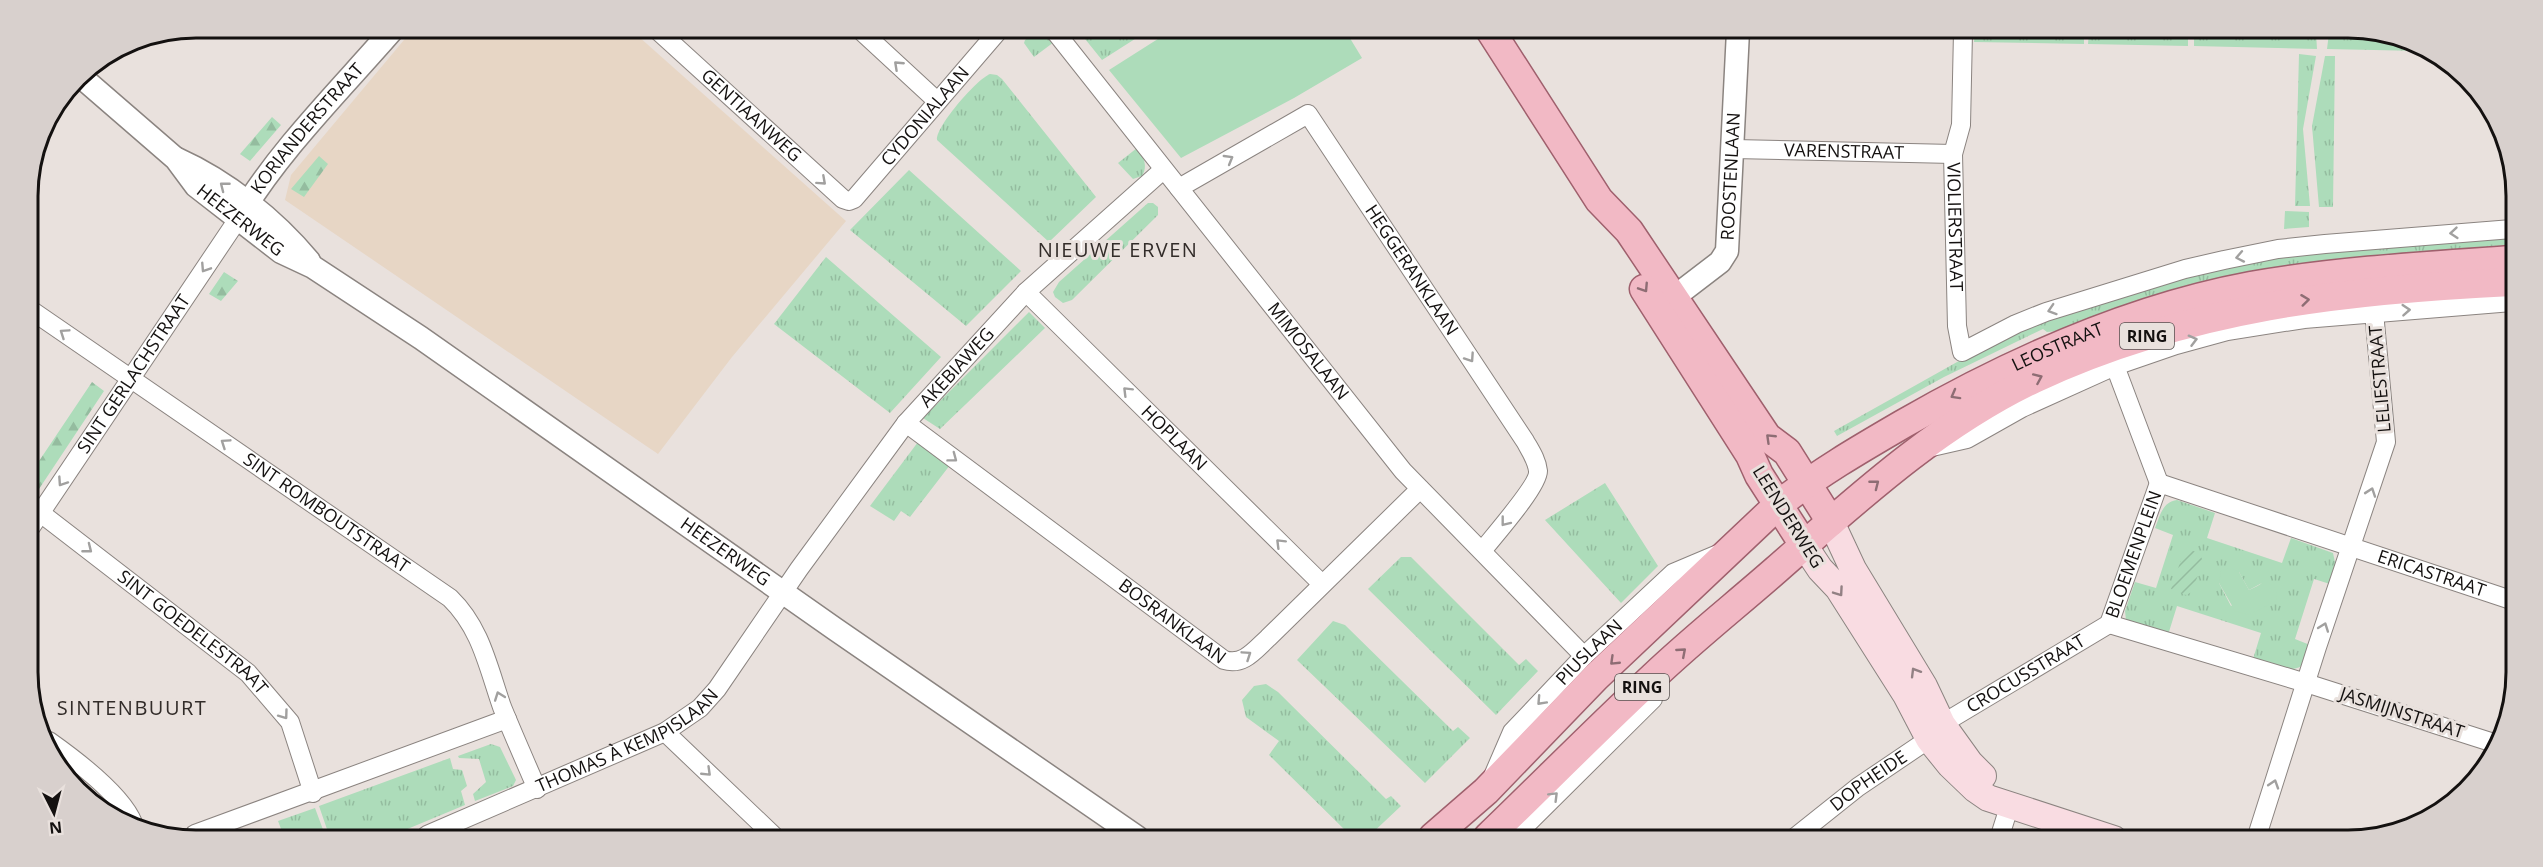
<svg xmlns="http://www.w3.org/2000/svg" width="2543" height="867" viewBox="0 0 2543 867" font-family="'Open Sans',sans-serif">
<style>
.commercial{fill:#e7d6c5}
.grass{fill:url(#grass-tufts);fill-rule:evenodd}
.forest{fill:url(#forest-firs)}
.park{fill:#addcba}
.garden{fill:url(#garden-furrows)}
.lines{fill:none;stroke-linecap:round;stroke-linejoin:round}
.minor-casing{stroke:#8b8480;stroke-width:20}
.tertiary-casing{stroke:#8b8480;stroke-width:25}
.secondary-casing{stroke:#8b8480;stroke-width:28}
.primary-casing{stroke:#9f606d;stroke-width:31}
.minor{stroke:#fff;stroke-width:18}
.tertiary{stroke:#fff;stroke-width:22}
.secondary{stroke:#f9dce2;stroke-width:26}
.primary{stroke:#f2b9c5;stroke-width:28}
.oneway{stroke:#a1a09f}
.oneway2{stroke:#8e6d74}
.oneway3{stroke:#928184}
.labels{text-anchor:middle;stroke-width:6;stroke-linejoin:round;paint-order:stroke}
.shield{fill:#e9e1dd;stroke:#544f4e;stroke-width:1.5}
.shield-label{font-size:16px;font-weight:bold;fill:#141110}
.street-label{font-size:18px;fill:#141110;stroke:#e9e1dd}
.neighbourhood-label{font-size:20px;letter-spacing:1.5px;fill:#322c29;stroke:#e9e1dd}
.rim{fill:none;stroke:#141110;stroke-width:3}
</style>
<defs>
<pattern id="grass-tufts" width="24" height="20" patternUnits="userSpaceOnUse" patternTransform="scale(1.5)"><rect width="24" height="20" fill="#addcba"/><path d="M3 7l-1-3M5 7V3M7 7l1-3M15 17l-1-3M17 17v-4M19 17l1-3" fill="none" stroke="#94bc9f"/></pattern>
<pattern id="forest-firs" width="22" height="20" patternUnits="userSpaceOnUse" patternTransform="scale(1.5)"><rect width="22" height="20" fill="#addcba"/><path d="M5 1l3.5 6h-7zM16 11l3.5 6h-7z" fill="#94bc9f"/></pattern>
<pattern id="garden-furrows" width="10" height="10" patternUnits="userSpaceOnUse" patternTransform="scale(1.5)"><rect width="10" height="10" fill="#addcba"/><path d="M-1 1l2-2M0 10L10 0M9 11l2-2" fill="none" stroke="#94bc9f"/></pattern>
</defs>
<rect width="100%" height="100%" fill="#e9e1dd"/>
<!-- commercial -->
<path class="commercial" d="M414 28H629L846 221 732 357 658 454 285 200 291 175Z"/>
<!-- grass -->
<path class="grass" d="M1039 29H1044L1054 42 1034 57 1024 43 1025 40Z
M1077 29 1149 30 1102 60Z
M1975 32H2084V44L1974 42Z
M2089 32H2188V46L2088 44Z
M2194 32 2316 33 2317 49 2194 46Z
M2329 33H2391L2420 51 2327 49Z
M2299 54 2316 56 2303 129 2310 206H2295Z
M2325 56H2335L2333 207H2319L2312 126Z
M990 74 997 75 1002 79 1096 197 1049 242 937 140C936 126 977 79 990 74Z
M1137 148C1144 157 1148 166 1142 176L1133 179 1118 163Z
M909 170 1021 271 966 326 850 230Z
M1148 203H1153L1158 207V215L1072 300 1063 303 1055 297 1053 292 1059 282Z
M2285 211 2309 212V227L2284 229Z
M2512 235V248L2070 330 2047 332 2043 329 1944 377 1837 436 1834 431 2007 334 2184 275 2270 257Z
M826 257 941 357 890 413 774 324Z
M1029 312 1045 328 940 429 923 418Z
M918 442 950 465 910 517 901 511 894 521 870 506Z
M1605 483 1658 566 1621 603 1545 520Z
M2177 500 2215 513 2207 538 2282 563 2291 538 2333 553 2336 567 2330 584 2314 579 2295 639 2310 645C2309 650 2307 659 2304 663 2294 677 2266 663 2253 659L2261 633 2177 606 2168 635 2126 620 2125 611 2135 582 2156 588 2173 535 2155 528C2160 516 2162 502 2177 500ZM2239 572 2249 590 2262 583 2231 606 2219 583Z
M1401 557H1411L1519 665 1526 659 1538 671 1496 715 1368 589Z
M1333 621 1345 625 1453 731 1458 727 1470 738 1425 783 1297 660Z
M1266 684 1278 692 1386 799 1391 796 1401 806 1368 837H1352L1269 755 1279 741 1246 717 1242 700 1254 686Z
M491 744 500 747 516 780 513 786 475 801 473 794 486 782 479 759 459 758 458 756Z
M450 758 453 769 462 770 467 786 461 791 465 805 393 835H329L319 806Z
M315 808 325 835 283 834 278 821Z"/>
<!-- forest -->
<path class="forest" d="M272 117 281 125 250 161 240 154Z
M319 156 328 164 304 197 291 189Z
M224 272 238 281 221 301 209 294Z
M92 382 104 391 39 489 29 482V476Z"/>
<!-- park -->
<path class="park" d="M1172 30H1345L1362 58 1294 98 1181 158 1109 70Z
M2231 568 2239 572 2249 590 2266 582C2276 586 2278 591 2276 601L2249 615 2235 611 2219 583 2221 571Z"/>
<!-- garden -->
<path class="garden" d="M2185 548 2199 553 2203 561 2192 592 2186 595 2171 589Z"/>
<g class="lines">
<!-- minor casing -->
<g class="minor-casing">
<g id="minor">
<path id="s1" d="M655 28 843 199 849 201 854 199 1000 29"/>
<path d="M859 29 937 101"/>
<path id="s2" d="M1053 29 1403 471 1584 656"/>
<path id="s3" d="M1963 32 1961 125 1953 154 1957 326 1962 352 2016 324 2046 312 2185 269 2224 260 2278 249 2325 244 2512 229"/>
<path id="s4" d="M1734 149 1953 154"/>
<path id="s5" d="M1179 188 1308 114 1525 441C1530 450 1537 460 1538 471 1539 485 1493 537 1482 551"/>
<path id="s6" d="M1026 292 1322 584"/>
<path id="s7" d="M28 308 450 598C481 628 488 667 502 707 513 734 525 761 537 789"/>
<path d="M2115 366 2159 483"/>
<path id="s8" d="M906 423 1224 660C1243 666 1254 651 1268 638L1420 489"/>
<path d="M1932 447 1967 439 2022 408 2115 366 2176 345 2227 331 2304 319 2512 302"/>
<path id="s9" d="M29 504 248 673 290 722 313 793"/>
<path id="s10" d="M29 530 238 219"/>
<path d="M665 732 774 836"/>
<path d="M49 741C73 758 122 795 133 823"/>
<path id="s11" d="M2497 744 2306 683 2109 624 2159 483 2511 600"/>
<path id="s12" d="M1493 776 1512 732 1584 656 1673 573 1718 554"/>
<path d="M195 834 507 719"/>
<path id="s13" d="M427 835 665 732 700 708 717 689 799 569 906 423 1026 292 1163 170"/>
<path d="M1513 838 1653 699 1655 675"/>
<path id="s14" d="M1794 838 1858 787 1929 739 1942 724 2109 624"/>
<path d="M1999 839 2010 804"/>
<path d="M2256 839 2317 647 2386 442 2374 312"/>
</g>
</g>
<!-- tertiary casing -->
<g class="tertiary-casing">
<g id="tertiary">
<path id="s15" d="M79 75 176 159 196 186 281 252 313 267 421 338 835 629 1137 837"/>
<path d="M177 159C226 181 274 219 309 261"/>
<path id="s16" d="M238 219C278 151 342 88 394 28"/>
<path id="s17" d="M1673 298 1720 262 1727 251 1738 31"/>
</g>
</g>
<!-- secondary casing -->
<g class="secondary-casing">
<path id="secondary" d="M1831 522 1853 569 1924 686 1942 724 1970 763 1983 776
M1804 545 1820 569 1838 588 1906 695 1929 739 1950 765 1975 789 1988 798 2114 839"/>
</g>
<!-- primary casing -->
<g class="primary-casing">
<g id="primary">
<path d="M1490 30 1599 200 1629 231 1767 437 1787 452 1831 522"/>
<path d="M1644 289 1750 455 1759 475 1804 545"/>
<path id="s18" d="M1433 837 1486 791 1596 677 1778 505C1817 474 1860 449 1903 424 2011 362 2128 309 2251 286 2337 271 2425 266 2512 260"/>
<path d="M1488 837C1543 784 1597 729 1653 677 1693 639 1736 605 1777 569 1857 499 1937 425 2034 379 2189 307 2344 290 2512 282"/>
</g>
</g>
<!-- minor -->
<use href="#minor" class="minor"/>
<!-- tertiary -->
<use href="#tertiary" class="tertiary"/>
<!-- secondary -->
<use href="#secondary" class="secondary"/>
<!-- primary -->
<use href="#primary" class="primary"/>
</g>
<!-- one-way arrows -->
<defs><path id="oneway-chevron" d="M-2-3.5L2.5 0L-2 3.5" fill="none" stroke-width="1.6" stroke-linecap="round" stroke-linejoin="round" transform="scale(1.5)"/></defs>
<g class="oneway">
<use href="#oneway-chevron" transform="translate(898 65) rotate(-137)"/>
<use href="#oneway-chevron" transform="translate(1229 159) rotate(-30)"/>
<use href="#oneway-chevron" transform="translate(822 181) rotate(42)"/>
<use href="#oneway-chevron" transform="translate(224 186) rotate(-142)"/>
<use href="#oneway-chevron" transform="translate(2454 233) rotate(175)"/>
<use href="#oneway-chevron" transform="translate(2240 257) rotate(169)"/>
<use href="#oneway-chevron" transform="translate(205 268) rotate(123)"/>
<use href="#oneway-chevron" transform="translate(2052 310) rotate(162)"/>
<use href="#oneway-chevron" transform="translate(2406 310) rotate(-4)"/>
<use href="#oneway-chevron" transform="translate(64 333) rotate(-146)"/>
<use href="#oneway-chevron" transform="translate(2193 340) rotate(-15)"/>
<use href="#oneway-chevron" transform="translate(1470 358) rotate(56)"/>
<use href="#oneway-chevron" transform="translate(1127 391) rotate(-135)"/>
<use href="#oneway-chevron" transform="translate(225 443) rotate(-146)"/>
<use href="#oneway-chevron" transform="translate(953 458) rotate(37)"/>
<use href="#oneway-chevron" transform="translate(62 482) rotate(124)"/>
<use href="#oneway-chevron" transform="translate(2371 492) rotate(-71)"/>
<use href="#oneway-chevron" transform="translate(1505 522) rotate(128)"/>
<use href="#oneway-chevron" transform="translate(1280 543) rotate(-135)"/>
<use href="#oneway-chevron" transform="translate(88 549) rotate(38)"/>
<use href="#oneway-chevron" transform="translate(2324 627) rotate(-70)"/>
<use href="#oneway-chevron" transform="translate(1247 655) rotate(-34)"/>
<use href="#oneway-chevron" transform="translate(499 696) rotate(-110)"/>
<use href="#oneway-chevron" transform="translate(1541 701) rotate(133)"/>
<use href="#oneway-chevron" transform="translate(284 715) rotate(54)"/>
<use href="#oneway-chevron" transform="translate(707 772) rotate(44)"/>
<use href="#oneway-chevron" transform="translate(2274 784) rotate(-72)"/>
<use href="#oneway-chevron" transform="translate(1554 796) rotate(-45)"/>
</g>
<g class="oneway2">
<use href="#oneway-chevron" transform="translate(1644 288) rotate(57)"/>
<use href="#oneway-chevron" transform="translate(2305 300) rotate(-7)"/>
<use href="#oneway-chevron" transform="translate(2038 378) rotate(-24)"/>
<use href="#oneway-chevron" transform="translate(1955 395) rotate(151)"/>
<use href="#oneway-chevron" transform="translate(1770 438) rotate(-136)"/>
<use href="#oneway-chevron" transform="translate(1875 484) rotate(-38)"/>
<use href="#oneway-chevron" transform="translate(1682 652) rotate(-41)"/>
<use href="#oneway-chevron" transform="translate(1614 661) rotate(136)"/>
</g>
<g class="oneway3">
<use href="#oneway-chevron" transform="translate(1839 592) rotate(55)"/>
<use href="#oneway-chevron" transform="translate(1915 672) rotate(-121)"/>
</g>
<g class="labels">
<!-- shield labels -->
<g class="shield">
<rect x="2120" y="323" width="54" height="26" rx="4.5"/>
<rect x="1615" y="674" width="54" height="26" rx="4.5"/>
</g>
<g class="shield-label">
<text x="2147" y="342">RING</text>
<text x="1642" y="693">RING</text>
</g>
<!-- street labels -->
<g class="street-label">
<text dy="6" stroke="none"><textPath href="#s1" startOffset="130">GENTIAANWEG</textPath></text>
<text dy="6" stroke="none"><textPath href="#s1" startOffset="375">CYDONIALAAN</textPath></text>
<text dy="6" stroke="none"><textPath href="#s16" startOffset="114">KORIANDERSTRAAT</textPath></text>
<text dy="6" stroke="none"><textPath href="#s4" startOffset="110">VARENSTRAAT</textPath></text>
<text dy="6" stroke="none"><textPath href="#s17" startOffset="147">ROOSTENLAAN</textPath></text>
<text dy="6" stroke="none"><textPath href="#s15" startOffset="218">HEEZERWEG</textPath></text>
<text dy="6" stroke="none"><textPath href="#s3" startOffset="196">VIOLIERSTRAAT</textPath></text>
<text dy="6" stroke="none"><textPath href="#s5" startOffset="336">HEGGERANKLAAN</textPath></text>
<text dy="6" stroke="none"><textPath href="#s18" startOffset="801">LEOSTRAAT</textPath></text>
<text dy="6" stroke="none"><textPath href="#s2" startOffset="411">MIMOSALAAN</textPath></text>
<text dy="6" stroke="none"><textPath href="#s13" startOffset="729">AKEBIAWEG</textPath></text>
<text dy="6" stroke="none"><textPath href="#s10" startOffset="188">SINT GERLACHSTRAAT</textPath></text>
<text transform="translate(2380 379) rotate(-95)" y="6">LELIESTRAAT</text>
<text dy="6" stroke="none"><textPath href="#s6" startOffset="208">HOPLAAN</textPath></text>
<text dy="6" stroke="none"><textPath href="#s7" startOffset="362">SINT ROMBOUTSTRAAT</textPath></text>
<text transform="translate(1788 517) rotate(58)" y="6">LEENDERWEG</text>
<text dy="6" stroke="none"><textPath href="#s15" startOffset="806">HEEZERWEG</textPath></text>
<text dy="6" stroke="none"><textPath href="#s11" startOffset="480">BLOEMENPLEIN</textPath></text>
<text dy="6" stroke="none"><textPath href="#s11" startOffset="843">ERICASTRAAT</textPath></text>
<text dy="6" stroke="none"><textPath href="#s8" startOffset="332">BOSRANKLAAN</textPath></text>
<text dy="6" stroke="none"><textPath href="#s9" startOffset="208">SINT GOEDELESTRAAT</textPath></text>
<text dy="6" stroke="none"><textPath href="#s12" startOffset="159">PIUSLAAN</textPath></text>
<text dy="6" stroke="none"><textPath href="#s14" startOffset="285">CROCUSSTRAAT</textPath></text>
<text transform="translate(2402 713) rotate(18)" y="6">JASMIJNSTRAAT</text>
<text dy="6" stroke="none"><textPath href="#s13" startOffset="222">THOMAS À KEMPISLAAN</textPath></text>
<text dy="6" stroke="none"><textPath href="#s14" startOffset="94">DOPHEIDE</textPath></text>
</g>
<!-- neighbourhood labels -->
<g class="neighbourhood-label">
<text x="1118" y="257">NIEUWE ERVEN</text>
<text x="132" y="715">SINTENBUURT</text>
</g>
</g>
<!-- crop -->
<path d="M0 0H2543V867H0ZM196 38H2348A158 158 0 0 1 2506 196V672A158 158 0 0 1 2348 830H196A158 158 0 0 1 38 672V196A158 158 0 0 1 196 38Z" fill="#d8d0cd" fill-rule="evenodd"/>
<path class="rim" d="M196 38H2348A158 158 0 0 1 2506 196V672A158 158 0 0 1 2348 830H196A158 158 0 0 1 38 672V196A158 158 0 0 1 196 38Z"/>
<!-- north arrow -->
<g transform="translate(54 813) rotate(174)" stroke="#e9e1dd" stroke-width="4.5" paint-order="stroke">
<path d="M0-4.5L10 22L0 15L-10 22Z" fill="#141110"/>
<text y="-9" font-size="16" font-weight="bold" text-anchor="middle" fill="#141110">N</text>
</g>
</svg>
